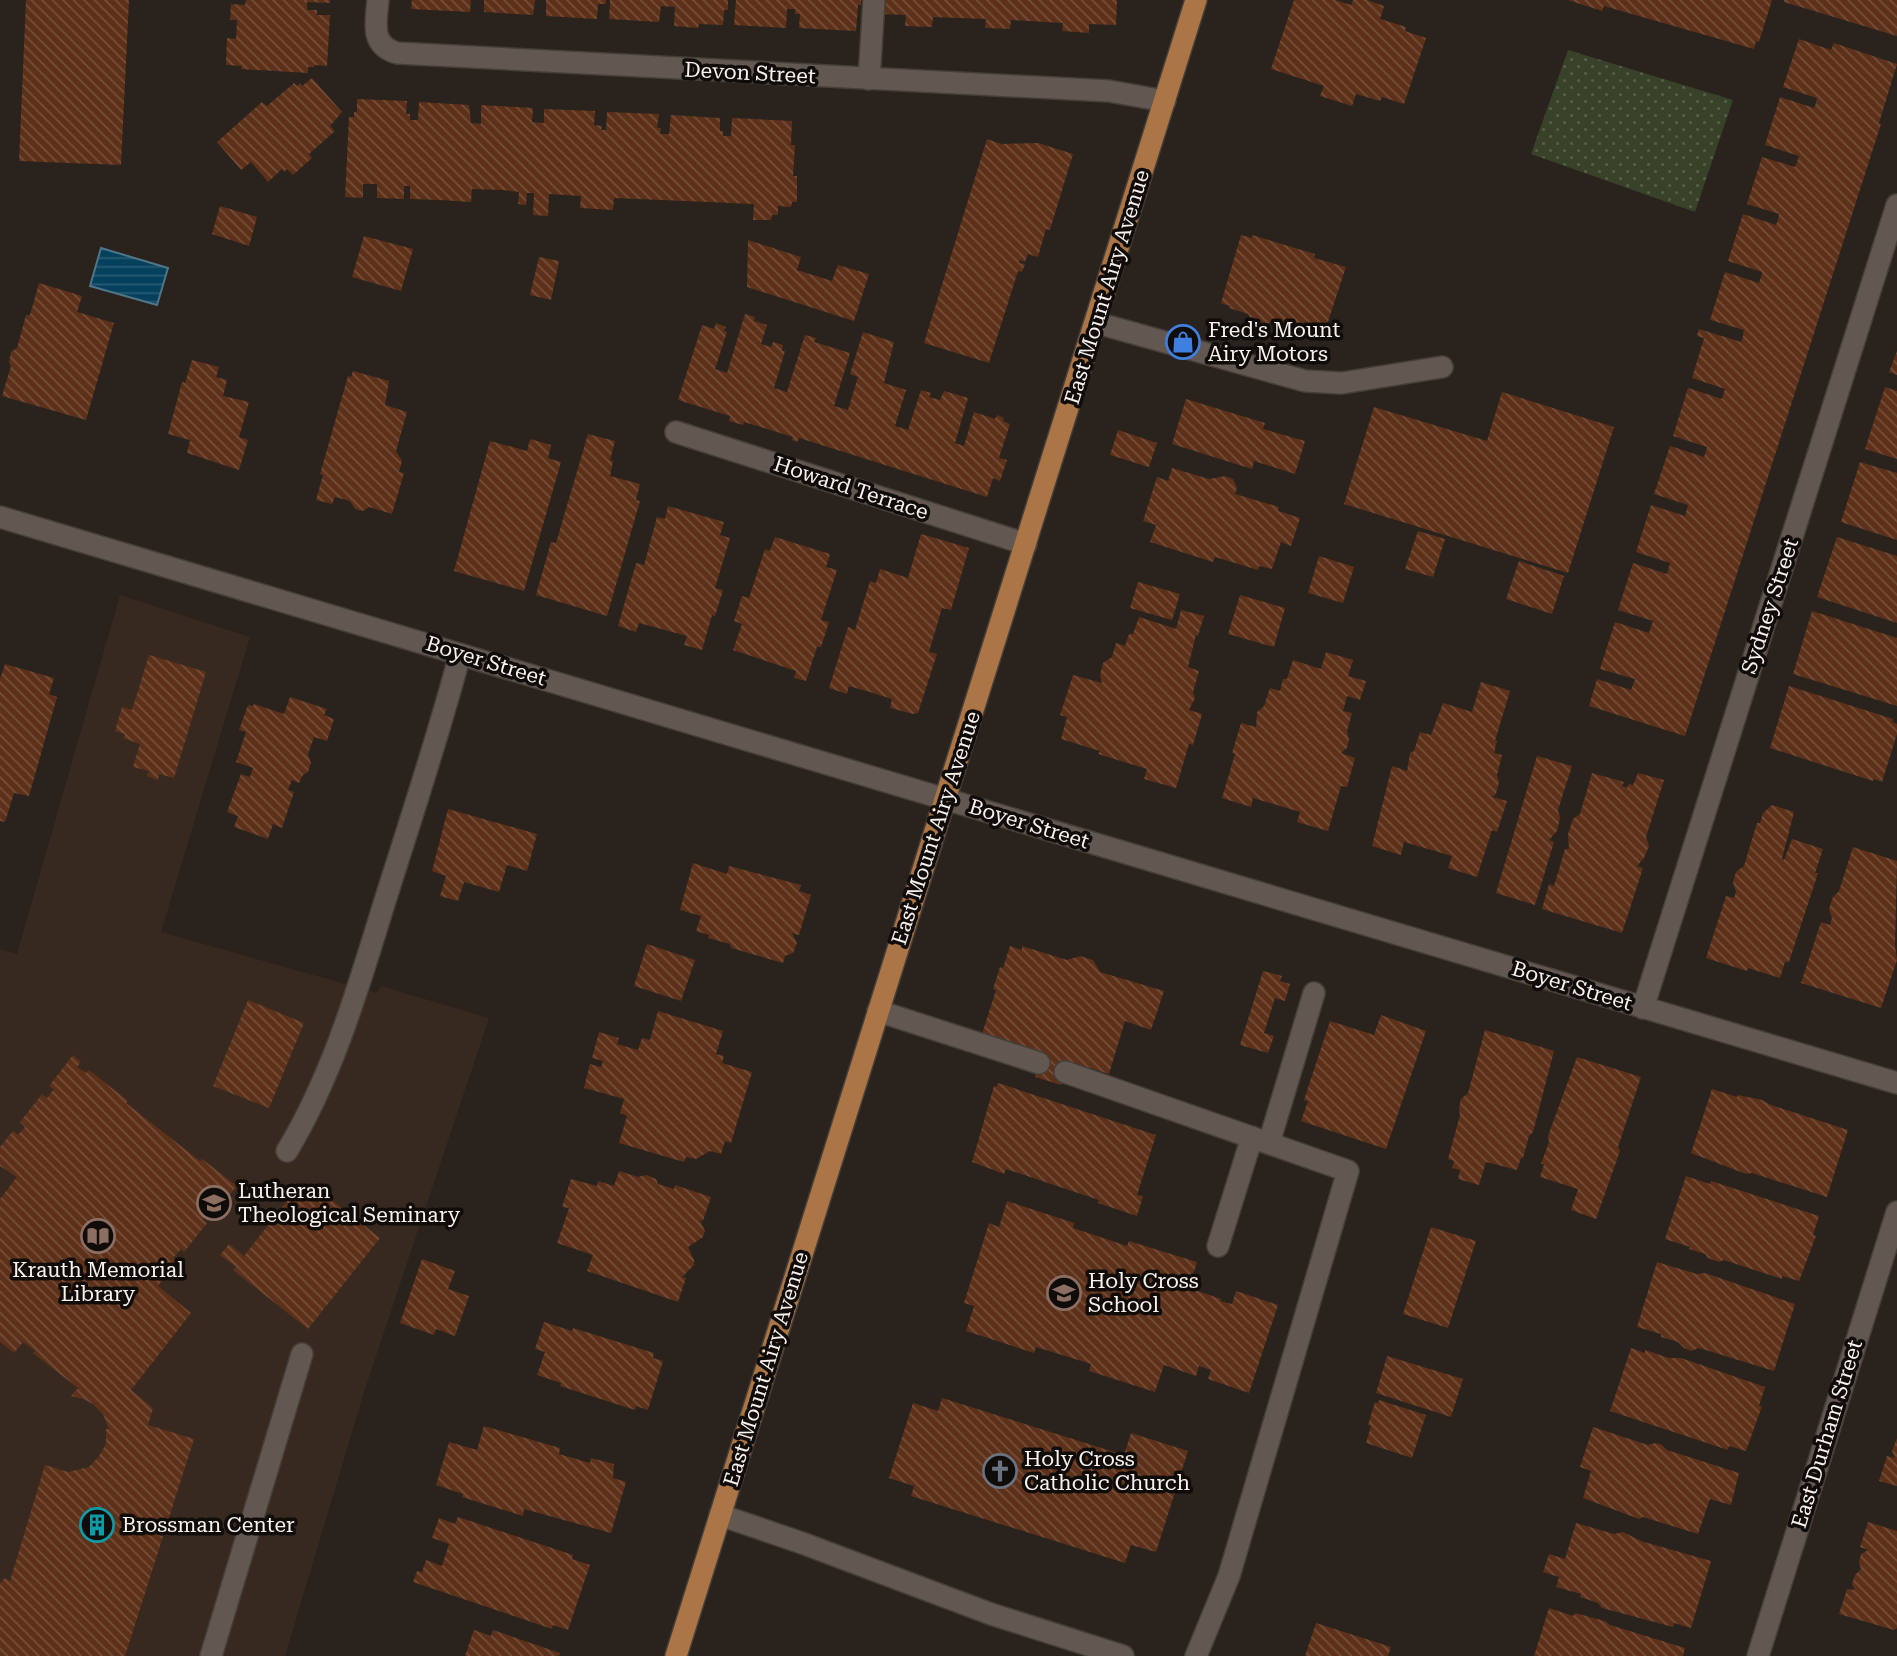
<svg xmlns="http://www.w3.org/2000/svg" width="1897" height="1656" viewBox="0 0 1897 1656" font-family="'Roboto Serif',serif">
<style>
.built{fill:#37291f}
.garden{fill:url(#garden-dots)}
.water{fill:url(#water-rules);stroke:#4e7688;stroke-width:2}
.building{fill:url(#building-back-hatch)}
.lines{fill:none;stroke-linecap:round;stroke-linejoin:round}
.minor-casing{stroke:#453e39;stroke-width:24}
.major-casing{stroke:#453e39;stroke-width:24}
.minor{stroke:#625851;stroke-width:21}
.major{stroke:#ab7546;stroke-width:21}
.labels{text-anchor:middle;stroke-width:7;stroke-linejoin:round;paint-order:stroke}
.street-label{font-size:21px;fill:#f9f3ef;stroke:#100c0a}
.poi-label{font-size:21px;fill:#f9f3ef;stroke:#100c0a;text-anchor:start}
</style>
<defs>
<pattern id="garden-dots" width="8" height="8" patternUnits="userSpaceOnUse" patternTransform="scale(1.75)"><rect width="8" height="8" fill="#374228"/><path d="M2 2h.1M6 6h.1" fill="none" stroke="#555e48" stroke-width="1.8" stroke-linecap="round"/></pattern>
<pattern id="water-rules" width="6" height="5" patternUnits="userSpaceOnUse" patternTransform="scale(1.75)"><rect width="6" height="5" fill="#05405c"/><path d="M0 2.5h6" fill="none" stroke="#2a5c74"/></pattern>
<pattern id="building-back-hatch" width="6" height="6" patternUnits="userSpaceOnUse" patternTransform="scale(1.75)"><rect width="6" height="6" fill="#5d3119"/><path d="M-1 5l2 2M0 0l6 6M5-1l2 2" fill="none" stroke="#754f3b"/></pattern>
</defs>
<rect width="100%" height="100%" fill="#2a221c"/>
<!-- built -->
<path class="built" d="M120 595 250 637 161 932 377 993 381 986 489 1018 365 1389 285 1656H0V949L17 954Z"/>
<!-- garden -->
<path class="garden" d="M1568 50 1733 100 1695 212 1531 154Z"/>
<!-- water -->
<path class="water" d="M101 248 168 268 157 305 90 286Z"/>
<!-- building -->
<path class="building" d="M26 0H129L121 165 19 161Z
M246 0H330V3L307 2V10H317V15H330L327 66 315 65 314 67H308V73L241 69 242 66 226 65 227 38 236 39 237 20H230L231 4 245 5Z
M412 0H471L470 12 411 9Z
M484 0H535L533 15 484 12Z
M546 0H606V4H598L597 19 546 16Z
M610 0H728V10H724L723 25 699 24 698 28 674 26 675 7 661 6 659 22 609 19Z
M736 0H861V5H858L856 31 799 28 800 14H795V9H787L786 28 734 25Z
M883 0H1117L1116 25 1089 24V33L1077 32 1062 31 1063 23 1011 20 1010 29 985 28 986 19 933 17 932 27 905 26 906 15 882 14Z
M1294 0H1335L1351 5 1353 0H1367L1384 6 1380 19 1406 27 1405 31 1426 38 1404 104 1382 97 1380 101 1356 94 1352 106 1320 96 1324 86 1271 69Z
M1568 0H1772L1759 42 1756 41 1754 49 1604 6 1602 11Z
M1784 0H1897V36L1784 2Z
M1799 39 1831 50 1834 43 1897 64 1879 123 1881 124 1685 736 1589 706 1597 679 1631 690 1633 685 1635 679 1600 669 1615 622 1649 633 1653 621 1618 610 1633 563 1667 574 1670 563 1636 552 1651 505 1685 516 1687 509 1688 505 1654 494 1670 446 1704 457 1707 447 1673 436 1688 388 1722 399 1725 389 1692 378 1704 338 1697 336 1699 329 1741 342 1743 336 1744 330 1710 320 1725 272 1759 283 1761 277 1762 272 1728 261 1743 214 1776 225 1778 220 1779 214 1747 204 1762 157 1795 167 1797 162 1799 156 1765 145 1780 97 1814 108 1816 103 1817 98 1783 87Z
M312 78 342 112 330 126 335 131 309 154 312 158 293 175 287 169 284 172 282 169 268 182 251 162 241 170 217 142 262 102 267 106 294 83 297 86 300 83 302 86Z
M357 99 407 101 406 114H410V120H418L419 102 469 105 471 123 481 124V105L533 108 532 122 544 123V109L595 111 594 125 602 126 601 130H606L607 112 659 114 657 128H661L660 134H669L671 115 720 118V131H723V136H731L732 118 792 121 791 145H795L793 176H797V202H792L791 207 778 206V215H772L771 220H753L754 204 614 198 613 210 580 208 581 196 549 194 548 216 533 215 534 193H527L526 205 518 204 519 192 503 190 472 189 471 202 440 200 410 199V186H404V199L377 198V184H363V198L345 197 349 117H354V112H357Z
M987 139 1001 144 1038 143 1073 154 1050 230 1046 229 1038 257 1028 254 1025 262 1020 260 1019 263 1025 264 1022 272 1018 271 989 363 924 343Z
M220 206 257 217 249 246 212 234Z
M1241 235 1252 238V235L1315 254 1314 258 1346 267 1323 337 1272 322 1263 325 1253 322 1248 314 1229 308 1230 306 1221 303Z
M364 236 413 249 401 291 352 277Z
M748 240 801 257 797 270 832 281 838 265 869 274 854 321 747 287Z
M539 257 559 261 551 300 530 295Z
M39 283 82 296 77 312 114 323 86 420 2 396 11 366 9 362 11 352 17 348 26 315H30Z
M745 314 755 317 754 321 767 325 761 344 771 347 773 342 783 345 782 351H785L774 388 787 392 805 335 816 338 814 342 850 353 834 406 848 410 858 377 850 374 863 332 894 342 884 383 906 390 895 426 908 430 921 390 931 393 929 397 940 400 944 391 968 398 955 443 964 446 974 412 995 419 997 415 1004 418 1003 421 1010 424 999 458 1007 460 1000 481 993 478 987 497 799 438 797 442 792 440 793 437 744 422 743 425 729 421 730 416 678 400 702 325 714 329 716 323 726 327 724 331 727 332 715 369 727 373Z
M1897 351V375L1889 372Z
M192 360 219 367 216 377 227 380 223 396 249 402 239 437 248 440 239 470 187 453 190 440 168 434 182 382 185 383Z
M353 371 389 381 385 405 407 412 396 451 402 461 399 472 404 473 392 514 369 507 363 511 355 509 350 501 335 497 332 504 316 500 323 475 320 474 348 376 351 377Z
M1885 387 1897 391V459L1865 449Z
M1502 392 1614 427 1568 573 1344 504 1374 407 1487 441Z
M1186 399 1265 423 1263 429 1305 441 1295 474 1254 461 1252 469 1172 444Z
M1118 430 1157 443 1149 467 1110 455Z
M588 434 615 441 610 460 613 461 610 476 640 484 636 500 640 501 607 616 536 595 551 542 556 543Z
M530 439 551 445 548 458 561 462 524 591 454 571 490 441 527 451Z
M1860 462 1897 473V540L1841 522Z
M1172 468 1209 479 1225 476 1233 479 1237 488 1235 494 1279 507 1278 511 1300 518 1291 546 1281 542 1272 569 1259 566 1258 570 1215 557 1213 562 1150 542 1156 525 1143 521 1157 477 1168 481Z
M668 506 724 522 720 535 730 538 715 588 723 590 715 616 712 615 702 650 684 645 687 636 639 623 636 632 618 626 636 563 644 565 657 517 665 519Z
M1418 531 1445 539 1433 577 1405 569Z
M921 534 969 548 951 610 942 608 929 652 937 654 918 713 913 714 890 708 892 699 873 693 849 686 847 694 829 688 848 627 855 630 870 581 876 583 880 569 908 578Z
M775 537 830 554 826 567 837 570 821 620 829 622 821 647H817L806 681 794 678 796 671 733 650 742 624 734 621 742 596 749 598 765 549 770 551Z
M1837 537 1897 556V623L1817 597Z
M1319 556 1354 567 1343 603 1308 593Z
M1519 561 1564 576 1552 614 1506 599Z
M1138 582 1180 594 1172 620 1130 608Z
M1240 595 1285 608 1274 647 1228 634Z
M1181 610 1204 616 1198 636 1196 635 1188 667 1199 671 1193 692 1195 698 1189 710 1202 714 1193 745 1189 744 1176 788 1144 779 1147 769 1098 754 1100 751 1061 739 1067 717 1060 715 1073 675 1102 683 1100 675 1103 663 1112 657 1116 643 1125 646 1129 634H1133L1139 617 1176 629Z
M1812 611 1897 638V706L1793 674Z
M1326 652 1353 660 1348 676 1366 681 1360 700 1347 696 1343 711 1352 713 1347 731 1349 740 1347 748 1341 753 1355 758 1347 787 1341 786 1328 831 1297 822 1300 812 1253 798 1251 807 1222 798 1235 754 1232 753 1241 723 1256 727 1257 712 1264 706 1270 688 1280 691 1283 679H1287L1293 660 1321 669Z
M149 655 206 672 174 778 159 774 158 780 147 776 149 771 133 767 140 744 123 738 125 734 115 731 122 707 132 710Z
M5 664 54 678 49 694 57 697 29 796 14 793 5 822 0 821V679Z
M1481 682 1510 691 1495 741H1497L1494 753 1502 755 1497 775 1499 782 1496 794 1492 797 1507 801 1497 832 1492 830 1477 877 1448 868 1452 856 1404 842 1401 855 1372 846 1392 766 1407 771 1410 753 1414 751 1420 732 1431 735 1443 703 1472 712Z
M1789 686 1893 719 1892 722 1897 724V734L1882 782 1874 779 1873 781 1770 748Z
M290 697 327 709 324 715 334 719 327 741 314 737 308 754 311 763 308 772 303 775 299 783 292 780 288 790 294 792 282 828 273 824 268 839 234 827 238 816 227 812 241 774 250 777 253 768 236 762 246 732 239 730 248 705 253 706 254 704 284 714Z
M1537 756 1572 766 1558 810 1560 818 1557 831 1549 840 1554 842 1535 905 1496 893Z
M1592 773 1624 782 1622 786 1627 788 1629 784 1633 785 1638 773 1664 780 1646 837 1649 846 1644 858 1637 866 1643 868 1622 933 1542 909 1549 884 1554 886 1565 849H1569L1568 834 1573 819 1580 814Z
M1772 805 1794 812 1782 859 1784 860 1792 839 1823 849 1815 873H1818L1789 962H1785L1780 978 1748 968 1747 971 1706 958 1726 896 1734 898 1736 892 1733 882 1736 872 1744 866 1757 823H1760L1763 813Z
M448 809 537 834 527 871 507 865 499 892 464 882 458 901 440 896 446 876 432 871Z
M1853 847 1897 861 1895 945 1897 960 1881 1008 1801 983 1821 922 1830 925 1832 918 1829 909 1833 897 1839 891Z
M693 863 727 874 729 866 801 885 799 891 811 895 799 935 792 933 797 943 793 953 785 956 783 963 731 948 730 944 708 938 709 935 696 931 701 916 680 910Z
M647 944 695 960 681 1001 634 986Z
M1010 946 1022 950V946L1067 960 1080 956 1093 960 1100 972 1164 991 1151 1030 1125 1021 1109 1074 1068 1061 1061 1085 1035 1077 1042 1052 982 1034 996 990 993 989 1000 967 1003 968Z
M1263 971 1282 976 1280 981 1290 984 1285 1001 1275 998 1264 1033 1274 1036 1268 1053 1240 1045Z
M248 1000 304 1023 269 1108 213 1086Z
M658 1011 723 1031 716 1054 724 1056 722 1063 752 1072 731 1143 725 1141 721 1154 710 1151 696 1159 686 1157 684 1162 619 1143 627 1116 620 1113 624 1099 584 1088 590 1064 601 1067 603 1061 592 1058 599 1032 619 1038 617 1044 638 1050 642 1038 650 1040Z
M1381 1015 1426 1031 1386 1149 1301 1121 1308 1101 1304 1100 1330 1021 1374 1035Z
M1485 1030 1554 1051 1533 1132 1529 1136 1523 1158H1521L1517 1170 1486 1162 1479 1185 1458 1179 1460 1170 1452 1168 1454 1161 1448 1159 1460 1115 1459 1108 1461 1099 1468 1093Z
M73 1055 81 1062 77 1067 86 1073 89 1070 128 1101 126 1103 200 1161 202 1159 237 1186 213 1215 209 1212 203 1220 207 1223 184 1252 181 1249 173 1258 177 1261 158 1286 191 1313 131 1390 153 1408 148 1425 194 1439 125 1656H0V1583L5 1578 10 1581 45 1465 68 1472 89 1467 99 1456 106 1444V1429H109L103 1414 93 1404 83 1399 71 1396 78 1388 33 1353 35 1351 23 1342 14 1353 0 1342V1199L17 1177 0 1166V1147L13 1131 18 1135 25 1127 20 1122 42 1094 47 1098 54 1089 49 1086Z
M1577 1057 1641 1077 1618 1147 1620 1151 1596 1219 1571 1210 1578 1189 1540 1177 1544 1164H1541L1549 1142 1548 1136Z
M998 1083 1156 1135 1137 1195 1143 1196 1137 1216 1098 1203 1099 1200 1006 1169 1004 1174 972 1162 994 1086 996 1087Z
M1712 1089 1737 1097 1738 1095 1762 1100 1771 1105 1848 1130 1827 1197 1752 1173 1746 1174 1691 1153Z
M619 1171 638 1177 646 1175 656 1179 658 1184 674 1189 675 1185 711 1197 703 1221 700 1220 705 1231 703 1237 688 1247 694 1260V1265L682 1277 686 1278 678 1302 587 1271 593 1255 557 1243 569 1208 562 1207 571 1179 597 1186 598 1181 614 1186Z
M1686 1176 1710 1184 1711 1181 1819 1216 1813 1235 1816 1236 1799 1281 1782 1276V1279L1724 1260 1719 1262 1708 1258 1705 1254 1689 1249 1690 1247 1665 1239Z
M298 1187 311 1198 318 1189 380 1238 308 1329 233 1270 236 1267 220 1255 229 1244 244 1256Z
M1007 1201 1074 1223 1073 1228 1127 1246 1129 1241 1197 1262 1189 1288 1221 1299 1220 1301 1232 1304 1236 1291 1278 1305 1249 1393 1208 1379 1211 1370 1199 1366 1196 1376 1164 1365 1155 1392 1089 1371 1091 1364 1036 1347 1034 1353 966 1331 974 1306 964 1303 989 1223 999 1227Z
M1431 1227 1476 1241 1448 1328 1403 1314Z
M422 1259 455 1271 448 1289 469 1296 455 1336 436 1329 434 1335 400 1323Z
M1657 1262 1697 1274 1705 1273 1795 1304 1774 1371 1699 1348 1691 1351 1684 1348 1678 1342 1661 1337V1334L1637 1327Z
M544 1322 572 1331 573 1328 654 1353 653 1358 663 1361 648 1410 636 1406 635 1410 560 1386 561 1383 537 1375 545 1352 535 1349Z
M1631 1348 1645 1353V1350L1669 1358H1681L1765 1387 1759 1406H1762L1746 1451 1729 1446 1728 1450 1610 1411Z
M1387 1356 1463 1379 1451 1417 1376 1393Z
M942 1398 1124 1455 1131 1433 1188 1451 1156 1552 1131 1545 1125 1563 911 1496 914 1486 889 1478 913 1403 938 1411Z
M1379 1400 1426 1415 1412 1458 1366 1443 1371 1426 1368 1425 1375 1402 1378 1403Z
M484 1426 560 1448 559 1454 590 1463 591 1458 614 1464 613 1478 626 1482 611 1533 524 1509 523 1516 462 1497 463 1494 436 1485 449 1442 477 1450Z
M1593 1427 1648 1445 1655 1443 1662 1445 1667 1450 1739 1473 1731 1505 1710 1499 1698 1534 1643 1517 1639 1519 1583 1498 1591 1471 1580 1467Z
M1897 1438V1486L1879 1481 1887 1456 1895 1458 1892 1451Z
M458 1517 573 1555 572 1559 590 1565 568 1630 553 1625 552 1629 413 1582 417 1571 422 1572 426 1560 442 1566 449 1544 432 1538 439 1518 455 1524Z
M1868 1522 1897 1531V1628L1894 1630 1839 1614 1847 1589 1855 1590 1852 1584 1855 1575 1861 1569 1859 1562 1861 1554 1868 1550 1860 1547Z
M1576 1523 1614 1534 1623 1532 1641 1541 1711 1561 1691 1628 1674 1623 1673 1627 1602 1608 1598 1603 1580 1597 1581 1594 1556 1587 1559 1577 1543 1572 1549 1554 1565 1559Z
M1549 1608 1573 1616 1575 1613 1605 1621 1610 1625 1685 1648 1683 1656H1534Z
M1316 1623 1391 1647 1388 1656H1305Z
M474 1630 491 1636 493 1630 560 1653 559 1656H465Z"/>
<g class="lines">
<!-- minor casing -->
<g class="minor-casing">
<path id="minor" d="M378 0C376 23 370 45 397 53L1109 91 1165 101
M869 79 874 0
M1097 323 1305 381 1342 383 1442 367
M676 432 1026 544
M0 517 1897 1083
M1643 1008 1897 205
M878 1011 1039 1063
M1065 1072 1348 1171 1229 1576 1196 1656
M1269 1143 1314 993
M287 1151C333 1075 358 988 384 904 410 821 438 738 460 654
M1218 1246 1252 1137
M720 1515 802 1543 991 1614 1123 1656
M211 1656 302 1354
M1758 1656 1897 1212"/>
</g>
<!-- major casing -->
<g class="major-casing">
<path id="major" d="M676 1656 1196 0"/>
</g>
<!-- minor -->
<use href="#minor" class="minor"/>
<!-- major -->
<use href="#major" class="major"/>
</g>
<!-- icons -->
<defs>
<g id="shop-ring" transform="scale(1.75)"><circle r="9.5" fill="#100c0a" stroke="#3f7fe0" stroke-width="1.5"/><path d="M-5-2.5h2.3a2.7 3.5 0 0 1 5.4 0H5L5.5 6h-11ZM-1.5-2.5h3a1.5 2.3 0 0 0-3 0Z" fill="#3f7fe0"/></g>
<g id="school-ring" transform="scale(1.75)"><circle r="9.5" fill="#100c0a" stroke="#8d6e63" stroke-width="1.5"/><path d="M0-5L7-2L0 1L-7-2ZM-4 1L0 2.5L4 1V4Q0 6-4 4Z" fill="#8d6e63"/></g>
<g id="library-ring" transform="scale(1.75)"><circle r="9.5" fill="#100c0a" stroke="#8d6e63" stroke-width="1.5"/><path d="M-6-4Q-3-5.5-.7-3.5V5Q-3 3-6 4ZM6-4Q3-5.5 .7-3.5V5Q3 3 6 4Z" fill="#8d6e63"/></g>
<g id="church-ring" transform="scale(1.75)"><circle r="9.5" fill="#100c0a" stroke="#6b7280" stroke-width="1.5"/><path d="M-1.2-6h2.4v3.5h3.3v2.4h-3.3V6h-2.4V-.1h-3.3v-2.4h3.3Z" fill="#6b7280"/></g>
<g id="building-ring" transform="scale(1.75)"><circle r="9.5" fill="#100c0a" stroke="#0f9aa8" stroke-width="1.5"/><path d="M-4-6H4V6H1V3H-1V6H-4ZM-2.5-4.3h1.7v1.8h-1.7ZM.8-4.3h1.7v1.8H.8ZM-2.5-1h1.7V.8h-1.7ZM.8-1h1.7V.8H.8Z" fill="#0f9aa8"/></g>
</defs>
<g fill-rule="evenodd">
<use href="#shop-ring" x="1183" y="342"/>
<use href="#school-ring" x="214" y="1203"/>
<use href="#library-ring" x="98" y="1236"/>
<use href="#school-ring" x="1064" y="1293"/>
<use href="#church-ring" x="1000" y="1471"/>
<use href="#building-ring" x="97" y="1525"/>
</g>
<g class="labels">
<!-- street labels -->
<g class="street-label">
<text transform="translate(750 73) rotate(3)" y="7">Devon Street</text>
<text transform="translate(1107 287) rotate(-73)" y="7">East Mount Airy Avenue</text>
<text transform="translate(851 488) rotate(18)" y="7">Howard Terrace</text>
<text transform="translate(1770 606) rotate(-72)" y="7">Sydney Street</text>
<text transform="translate(486 661) rotate(17)" y="7">Boyer Street</text>
<text transform="translate(1029 824) rotate(17)" y="7">Boyer Street</text>
<text transform="translate(936 828) rotate(-72)" y="7">East Mount Airy Avenue</text>
<text transform="translate(1572 986) rotate(17)" y="7">Boyer Street</text>
<text transform="translate(766 1369) rotate(-73)" y="7">East Mount Airy Avenue</text>
<text transform="translate(1827 1434) rotate(-73)" y="7">East Durham Street</text>
</g>
<!-- poi labels -->
<g class="poi-label">
<text x="1208" y="337">Fred's Mount<tspan x="1208" dy="24">Airy Motors</tspan></text>
<text x="238" y="1198">Lutheran<tspan x="238" dy="24">Theological Seminary</tspan></text>
<text x="98" y="1277" text-anchor="middle">Krauth Memorial<tspan x="98" dy="24">Library</tspan></text>
<text x="1088" y="1288">Holy Cross<tspan x="1088" dy="24">School</tspan></text>
<text x="1024" y="1466">Holy Cross<tspan x="1024" dy="24">Catholic Church</tspan></text>
<text x="122" y="1532">Brossman Center</text>
</g>
</g>
</svg>
